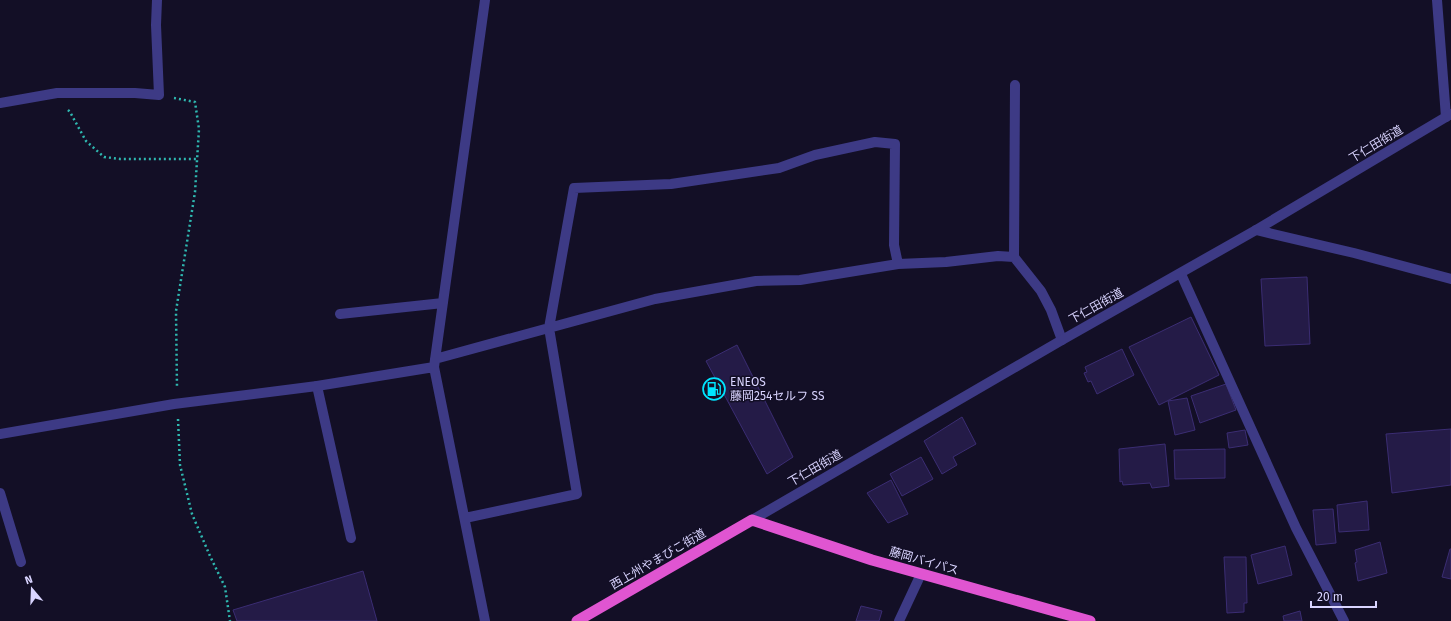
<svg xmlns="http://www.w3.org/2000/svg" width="1451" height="621" viewBox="0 0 1451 621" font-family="'Fira Sans','Noto Sans JP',sans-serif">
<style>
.building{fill:#241b47;stroke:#3b2d73}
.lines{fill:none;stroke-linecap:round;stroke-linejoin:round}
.path{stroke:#2fb8b0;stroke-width:2.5;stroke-dasharray:2 3;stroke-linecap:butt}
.service{stroke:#3d3a85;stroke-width:10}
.minor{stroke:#3d3a85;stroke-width:10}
.tertiary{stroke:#3d3a85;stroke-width:10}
.trunk{stroke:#e055d1;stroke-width:11}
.labels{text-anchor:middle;stroke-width:3;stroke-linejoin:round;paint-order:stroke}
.street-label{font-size:12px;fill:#d9d4ff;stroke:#130f26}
.poi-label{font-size:12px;fill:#d9d4ff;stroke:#130f26;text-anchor:start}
</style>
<rect width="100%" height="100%" fill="#130f26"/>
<!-- building -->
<path class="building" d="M1307 277 1310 344 1265 346 1261 279Z
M1191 317 1219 375 1159 405 1129 347Z
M737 345 793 457 767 474 706 361Z
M1122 349 1134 375 1097 394 1091 381 1088 382 1084 373 1087 372 1085 367Z
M1226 384 1236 410 1200 423 1191 396Z
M1187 398 1195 430 1175 435 1168 401Z
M962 417 976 444 953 457 957 465 942 474 924 441Z
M1451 429V485L1392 493 1386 434Z
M1245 430 1248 445 1229 448 1227 433Z
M1165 444 1169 486 1152 488 1150 483 1123 485 1122 481 1120 482 1119 449Z
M1225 449V478L1175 479 1174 450Z
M921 457 933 479 902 496 890 474Z
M891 480 908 514 888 523 867 493Z
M1367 501 1369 530 1339 532 1337 505Z
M1333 509 1336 543 1316 545 1313 510Z
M1380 542 1387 573 1358 581 1355 563 1357 562 1355 550Z
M1285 546 1292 575 1258 584 1251 555Z
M1450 549H1451V579L1442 577Z
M1224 557H1246L1247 603H1244V612L1227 613Z
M363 571 377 621H237L233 610Z
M861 606 882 611 879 621H856Z
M1300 611 1302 621H1284L1283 616Z"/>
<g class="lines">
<!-- path -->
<path class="path" d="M174 98 195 102 199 129 195 192 176 311 177 388
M68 110 70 112 86 141 104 157 120 159H197
M178 419 180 465 192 514 210 556 225 587 230 621"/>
<!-- service -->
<path class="service" d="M317 386 351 538
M0 493 21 562
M899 621 921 574"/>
<!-- minor -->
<path class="minor" d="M485 0 434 367 485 621
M1437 0 1446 117
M0 103 57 93H135L159 95 156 25 157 0
M1256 230 1354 253 1451 279
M1014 257 1015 85
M1181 274 1296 528 1344 621
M340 314 443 303
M435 359 655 299 756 281 800 280 898 264 946 262 998 256 1014 257 1041 291 1051 310 1062 340
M0 434 174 404 317 386 434 367
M465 518 577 494 549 328 574 188 671 184 779 168 815 155 875 142 895 144 894 245 898 264"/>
<!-- tertiary -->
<path class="tertiary" d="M752 520 1062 340 1256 230 1451 114"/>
<!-- trunk -->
<path class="trunk" d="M577 621 752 520 872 560 1090 621"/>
</g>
<!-- icons -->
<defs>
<g id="fuel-ring" transform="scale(1.15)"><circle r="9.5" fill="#130f26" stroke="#00e5ff" stroke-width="1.5"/><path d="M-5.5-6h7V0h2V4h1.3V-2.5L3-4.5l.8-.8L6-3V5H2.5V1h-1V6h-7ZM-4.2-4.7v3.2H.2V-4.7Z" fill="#00e5ff"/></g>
</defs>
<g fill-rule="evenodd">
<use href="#fuel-ring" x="714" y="389"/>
</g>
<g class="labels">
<!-- street labels -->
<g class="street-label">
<text transform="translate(1376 144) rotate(-31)" y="4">下仁田街道</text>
<text transform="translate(1096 306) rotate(-29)" y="4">下仁田街道</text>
<text transform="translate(815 468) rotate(-30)" y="4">下仁田街道</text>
<text transform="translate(658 559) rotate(-30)" y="4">西上州やまびこ街道</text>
<text transform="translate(924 561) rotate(16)" y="4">藤岡バイパス</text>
</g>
<!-- poi labels -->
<g class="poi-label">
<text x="730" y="386">ENEOS<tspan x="730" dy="14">藤岡254セルフ SS</tspan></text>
</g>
</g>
<!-- north arrow -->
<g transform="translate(32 589) rotate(341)" stroke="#130f26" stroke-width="3" paint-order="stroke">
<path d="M0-3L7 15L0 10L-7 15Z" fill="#d9d4ff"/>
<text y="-6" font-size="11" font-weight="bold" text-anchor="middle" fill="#d9d4ff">N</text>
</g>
<!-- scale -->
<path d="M1311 601v6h65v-6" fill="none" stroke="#d9d4ff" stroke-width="2"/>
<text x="1317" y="601" font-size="12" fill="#d9d4ff" stroke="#130f26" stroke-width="3" paint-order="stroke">20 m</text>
</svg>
